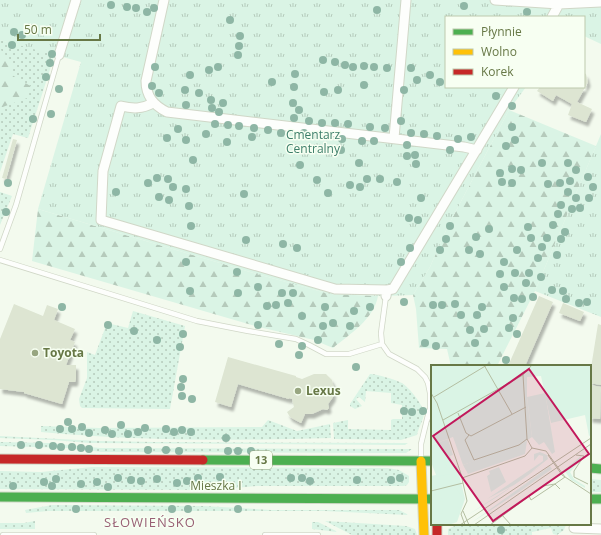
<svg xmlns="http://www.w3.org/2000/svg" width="601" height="535" viewBox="0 0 601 535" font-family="'Open Sans',sans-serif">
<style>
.grass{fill:url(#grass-dots)}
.forest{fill:url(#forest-firs)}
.park{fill:url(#park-tufts)}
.building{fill:#dde5d2;filter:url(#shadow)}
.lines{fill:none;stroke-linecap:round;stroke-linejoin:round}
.lane-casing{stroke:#d0d7c7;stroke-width:6}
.street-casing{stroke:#d0d7c7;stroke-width:11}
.fast-casing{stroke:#d1d9c8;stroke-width:11}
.slow-casing{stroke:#d1d9c8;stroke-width:11}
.jam-casing{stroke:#d1d9c8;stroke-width:11}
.lane{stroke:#fdfefc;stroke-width:4.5}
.street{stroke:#fdfefc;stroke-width:9}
.fast{stroke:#4caf50;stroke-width:9}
.slow{stroke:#ffc107;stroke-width:9}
.jam{stroke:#c62828;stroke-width:9}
.tree{fill:#8eb6a5}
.poi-dot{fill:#98a681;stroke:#f7fff2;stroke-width:1.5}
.labels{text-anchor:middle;stroke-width:3;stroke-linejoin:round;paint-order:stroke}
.shield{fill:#f7fff2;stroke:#92a07a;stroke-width:1}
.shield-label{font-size:11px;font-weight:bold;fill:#677846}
.park-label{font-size:12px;fill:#3c7e69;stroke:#f7fff2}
.poi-label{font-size:12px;font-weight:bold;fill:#677846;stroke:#f7fff2;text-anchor:start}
.street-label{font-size:12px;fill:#677846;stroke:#f7fff2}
.neighbourhood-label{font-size:13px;letter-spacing:1px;fill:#996175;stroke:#f7fff2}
.inset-road{fill:none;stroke:#b3bea1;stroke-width:1}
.view{fill:#c2185b;fill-opacity:0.15;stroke:#c2185b;stroke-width:2}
.inset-edge{fill:none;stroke:#677846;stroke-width:2}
</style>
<defs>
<pattern id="grass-dots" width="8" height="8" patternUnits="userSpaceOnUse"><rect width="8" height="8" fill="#daf4e5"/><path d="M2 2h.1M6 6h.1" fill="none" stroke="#b5cabb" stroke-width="1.8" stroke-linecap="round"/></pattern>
<pattern id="forest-firs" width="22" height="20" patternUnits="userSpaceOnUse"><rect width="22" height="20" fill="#daf4e5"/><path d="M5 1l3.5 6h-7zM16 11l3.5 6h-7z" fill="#b5cabb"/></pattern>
<pattern id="park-tufts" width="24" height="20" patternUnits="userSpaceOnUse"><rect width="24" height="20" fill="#daf4e5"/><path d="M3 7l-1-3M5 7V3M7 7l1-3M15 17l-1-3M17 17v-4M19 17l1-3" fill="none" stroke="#b5cabb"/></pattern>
<filter id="shadow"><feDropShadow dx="2.5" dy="4.5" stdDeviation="1" flood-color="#0004"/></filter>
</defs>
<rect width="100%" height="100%" fill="#f3faee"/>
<!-- grass -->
<path class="grass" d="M0 40 55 54 28 138 13 134 0 172Z
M0 192 12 196 0 225Z
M133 311 185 326 170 409 82 408 80 406 79 399 87 378V352L95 355 107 323 128 328Z
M370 374C377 374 396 380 402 383 409 387 424 406 424 414 424 418 418 429 417 435L401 440 334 439 333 423 348 420V429L391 430V420L393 419H402V405L391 403V393L366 391 365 402 359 397 356 399 362 406 355 409 350 406V404Z
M268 420 297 431 330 424 331 438C234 441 137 441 41 432V426L100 428 262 427Z
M0 436 99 441 154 442 408 443 405 445 90 443 53 440 0 438Z
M0 442 49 443 100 448 412 449 406 453H390L101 452 69 448 0 446Z
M92 467 388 468 399 470 409 476V482L407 485 404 486H257L214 490 0 489V471L41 472Z
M590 479 601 480V492H590Z
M52 505 204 506 271 510H399L409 515 324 511H48L26 513 25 510Z
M35 521V529H0V523H24Z
M325 521 406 526 415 529 417 535H352Z
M312 522H318L338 532 312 529Z
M459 524H566L564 530 557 535 553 534 551 528 532 532V535H448V529Z"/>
<!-- forest -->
<path class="forest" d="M0 49 11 61 12 75 32 87 27 98 0 108Z
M509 110 596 146 535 291 497 366H450V362L447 349 419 348 416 309 413 295 430 267 447 228Z
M38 209 257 274 330 294 378 296C374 319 350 334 333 348L314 340 259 327 32 261Z"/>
<!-- park -->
<path class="park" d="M0 0H601V44L584 36V17H446V87H526L509 110 447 228 430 267 413 295 386 296 330 294 257 274 38 209 81 62 0 40Z
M601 134V317L535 291Z"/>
<!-- building -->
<path class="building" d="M584 73 586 74 588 82 577 102 592 109 586 122 568 115 572 104 556 95 553 101 537 91 540 87H584Z
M13 139 17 140 6 179 2 178Z
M539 296 553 302 525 366H508Z
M563 303 584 312 580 321 559 313Z
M14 304 43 316 47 305 58 309 54 320 75 329 70 340 75 342 66 365H76V379L75 382H69L62 404 24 393V392L0 389V339Z
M598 324 601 325V385L590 383V374Z
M228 357 296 376V377L302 379 314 374H326L332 380 334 389 333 397 328 404 329 408 327 410 323 409 312 414H305L301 423 290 417 287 412 294 407 292 399 289 398V399L238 384 231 407 215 402Z
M590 385 601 387 600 419 590 418Z"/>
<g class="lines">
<!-- lane casing -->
<g class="lane-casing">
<path id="lane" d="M0 249 16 205 59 55
M0 260 197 321 248 331 296 339 309 345 326 354H349L382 344
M386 296 381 333 382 344 389 354 417 369 425 377 428 383 430 393V409L432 420
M421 459V444L429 411
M3 535H94
M265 535H318"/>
</g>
<!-- street casing -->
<g class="street-casing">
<path id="street" d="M164 0 146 81C146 96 153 105 167 112L464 147 477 150
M495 0 559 4 601 2
M552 17 559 4
M59 55 76 0
M153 103C142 109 133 109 121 106L103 171 101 220 335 289 387 290
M394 138 406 0
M386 296 387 290 393 289 514 87
M574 528 601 529"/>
</g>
<!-- fast casing -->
<g class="fast-casing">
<path id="fast" d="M203 460 432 461
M590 468 601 469
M0 497 432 499
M590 499H601"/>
</g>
<!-- slow casing -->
<g class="slow-casing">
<path id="slow" d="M421 461 424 535"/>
</g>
<!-- jam casing -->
<g class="jam-casing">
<path id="jam" d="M0 459 203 460
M437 524V535"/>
</g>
<!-- lane -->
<use href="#lane" class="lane"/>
<!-- street -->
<use href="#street" class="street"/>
<!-- fast -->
<use href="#fast" class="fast"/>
<!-- slow -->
<use href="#slow" class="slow"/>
<!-- jam -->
<use href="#jam" class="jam"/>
</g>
<!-- trees -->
<g class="tree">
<circle cx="111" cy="5" r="4"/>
<circle cx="464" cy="6" r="4"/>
<circle cx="127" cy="7" r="4"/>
<circle cx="136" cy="8" r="4"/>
<circle cx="154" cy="8" r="4"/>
<circle cx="377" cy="10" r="4"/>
<circle cx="147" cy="12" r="4"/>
<circle cx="527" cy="12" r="4"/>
<circle cx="230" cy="20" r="4"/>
<circle cx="14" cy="32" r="4"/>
<circle cx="22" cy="35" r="4"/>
<circle cx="240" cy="36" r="4"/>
<circle cx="12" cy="45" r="4"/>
<circle cx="239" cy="46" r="4"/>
<circle cx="52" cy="54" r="4"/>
<circle cx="238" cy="55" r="4"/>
<circle cx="323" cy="60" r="4"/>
<circle cx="335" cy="62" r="4"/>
<circle cx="50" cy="63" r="4"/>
<circle cx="345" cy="65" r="4"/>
<circle cx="364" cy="66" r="4"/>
<circle cx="155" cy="67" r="4"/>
<circle cx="218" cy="67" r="4"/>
<circle cx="353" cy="67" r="4"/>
<circle cx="374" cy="67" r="4"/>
<circle cx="387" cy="68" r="4"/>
<circle cx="411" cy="68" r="4"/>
<circle cx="209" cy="70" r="4"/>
<circle cx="295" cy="74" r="4"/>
<circle cx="190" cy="75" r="4"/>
<circle cx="430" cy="75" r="4"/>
<circle cx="46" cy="77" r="4"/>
<circle cx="417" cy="80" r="4"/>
<circle cx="272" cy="82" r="4"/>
<circle cx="440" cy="82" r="4"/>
<circle cx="364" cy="85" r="4"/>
<circle cx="152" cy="86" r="4"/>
<circle cx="294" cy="87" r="4"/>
<circle cx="59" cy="89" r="4"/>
<circle cx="185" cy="90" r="4"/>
<circle cx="338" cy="90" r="4"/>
<circle cx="404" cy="90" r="4"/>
<circle cx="324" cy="92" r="4"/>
<circle cx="159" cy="93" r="4"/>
<circle cx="199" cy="93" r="4"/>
<circle cx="496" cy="96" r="4"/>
<circle cx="211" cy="100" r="4"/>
<circle cx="223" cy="103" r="4"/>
<circle cx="293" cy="103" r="4"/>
<circle cx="186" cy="105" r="4"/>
<circle cx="512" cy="106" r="4"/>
<circle cx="212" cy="108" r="4"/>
<circle cx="299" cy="110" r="4"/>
<circle cx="219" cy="112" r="4"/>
<circle cx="51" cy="114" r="4"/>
<circle cx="294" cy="118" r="4"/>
<circle cx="33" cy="119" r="4"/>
<circle cx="309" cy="121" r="4"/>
<circle cx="401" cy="121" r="4"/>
<circle cx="322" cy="123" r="4"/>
<circle cx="335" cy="123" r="4"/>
<circle cx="215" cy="124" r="4"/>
<circle cx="348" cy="124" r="4"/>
<circle cx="228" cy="125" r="4"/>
<circle cx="239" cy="126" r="4"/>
<circle cx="370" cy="127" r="4"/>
<circle cx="512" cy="127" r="4"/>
<circle cx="254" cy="128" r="4"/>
<circle cx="385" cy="128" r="4"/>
<circle cx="178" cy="129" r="4"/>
<circle cx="268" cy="130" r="4"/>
<circle cx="281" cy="133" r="4"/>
<circle cx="304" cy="133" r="4"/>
<circle cx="411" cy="133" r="4"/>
<circle cx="206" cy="134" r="4"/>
<circle cx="424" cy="134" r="4"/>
<circle cx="317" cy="135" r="4"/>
<circle cx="437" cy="136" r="4"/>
<circle cx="252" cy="137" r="4"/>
<circle cx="471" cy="137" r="4"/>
<circle cx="167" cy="138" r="4"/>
<circle cx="342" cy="139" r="4"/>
<circle cx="458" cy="139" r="4"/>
<circle cx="186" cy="140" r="4"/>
<circle cx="515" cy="140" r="4"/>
<circle cx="362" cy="141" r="4"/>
<circle cx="374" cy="141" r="4"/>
<circle cx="227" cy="142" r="4"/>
<circle cx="407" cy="145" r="4"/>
<circle cx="506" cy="146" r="4"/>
<circle cx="341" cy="150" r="4"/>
<circle cx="450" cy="150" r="4"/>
<circle cx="415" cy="155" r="4"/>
<circle cx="407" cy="156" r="4"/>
<circle cx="193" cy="160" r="4"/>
<circle cx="359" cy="163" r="4"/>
<circle cx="542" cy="163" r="4"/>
<circle cx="568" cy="163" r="4"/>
<circle cx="416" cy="164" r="4"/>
<circle cx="300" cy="165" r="4"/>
<circle cx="512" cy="169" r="4"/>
<circle cx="521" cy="170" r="4"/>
<circle cx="576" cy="170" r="4"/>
<circle cx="500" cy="173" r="4"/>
<circle cx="588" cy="177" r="4"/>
<circle cx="157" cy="178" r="4"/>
<circle cx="168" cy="179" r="4"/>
<circle cx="367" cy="179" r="4"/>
<circle cx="380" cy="179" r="4"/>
<circle cx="317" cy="180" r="4"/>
<circle cx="570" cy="181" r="4"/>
<circle cx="397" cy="182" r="4"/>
<circle cx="502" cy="182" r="4"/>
<circle cx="8" cy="183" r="4"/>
<circle cx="148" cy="183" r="4"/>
<circle cx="512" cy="183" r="4"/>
<circle cx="560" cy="183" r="4"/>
<circle cx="548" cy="184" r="4"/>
<circle cx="350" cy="185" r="4"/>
<circle cx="173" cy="187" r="4"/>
<circle cx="360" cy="187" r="4"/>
<circle cx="593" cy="187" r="4"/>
<circle cx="186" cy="189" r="4"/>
<circle cx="116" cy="192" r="4"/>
<circle cx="568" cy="192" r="4"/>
<circle cx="328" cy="193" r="4"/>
<circle cx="244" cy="194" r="4"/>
<circle cx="159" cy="197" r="4"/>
<circle cx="421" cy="198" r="4"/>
<circle cx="576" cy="198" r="4"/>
<circle cx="589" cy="198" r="4"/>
<circle cx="169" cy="200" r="4"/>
<circle cx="561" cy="205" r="4"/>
<circle cx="189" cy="206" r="4"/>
<circle cx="580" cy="208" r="4"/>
<circle cx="572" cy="209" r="4"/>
<circle cx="6" cy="212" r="4"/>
<circle cx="558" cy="214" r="4"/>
<circle cx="409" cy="218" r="4"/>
<circle cx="418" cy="220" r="4"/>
<circle cx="553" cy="225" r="4"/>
<circle cx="191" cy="226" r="4"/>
<circle cx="450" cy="226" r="4"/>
<circle cx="528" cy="227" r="4"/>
<circle cx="489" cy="229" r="4"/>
<circle cx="565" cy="232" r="4"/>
<circle cx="476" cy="237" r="4"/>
<circle cx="531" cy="238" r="4"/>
<circle cx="547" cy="238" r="4"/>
<circle cx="446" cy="239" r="4"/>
<circle cx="561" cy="239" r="4"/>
<circle cx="246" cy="240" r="4"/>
<circle cx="283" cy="244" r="4"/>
<circle cx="542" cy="247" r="4"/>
<circle cx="297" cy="248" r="4"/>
<circle cx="410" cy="248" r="4"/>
<circle cx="440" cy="250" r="4"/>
<circle cx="469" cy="250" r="4"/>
<circle cx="517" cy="250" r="4"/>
<circle cx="480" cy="254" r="4"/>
<circle cx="557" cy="255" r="4"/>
<circle cx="538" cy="258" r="4"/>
<circle cx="186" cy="262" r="4"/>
<circle cx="401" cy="262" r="4"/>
<circle cx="504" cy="262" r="4"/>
<circle cx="237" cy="272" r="4"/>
<circle cx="515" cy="273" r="4"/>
<circle cx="529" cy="273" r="4"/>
<circle cx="500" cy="274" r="4"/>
<circle cx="541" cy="277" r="4"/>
<circle cx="526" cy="283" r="4"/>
<circle cx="258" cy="287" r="4"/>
<circle cx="504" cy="287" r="4"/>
<circle cx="552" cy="290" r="4"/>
<circle cx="190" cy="291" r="4"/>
<circle cx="563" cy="291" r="4"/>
<circle cx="238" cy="293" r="4"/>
<circle cx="282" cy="293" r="4"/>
<circle cx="293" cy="293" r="4"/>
<circle cx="533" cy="297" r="4"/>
<circle cx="514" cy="298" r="4"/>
<circle cx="522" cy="299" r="4"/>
<circle cx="566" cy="299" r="4"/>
<circle cx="404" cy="302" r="4"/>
<circle cx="587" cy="302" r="4"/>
<circle cx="288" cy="303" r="4"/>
<circle cx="579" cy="303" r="4"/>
<circle cx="455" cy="304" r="4"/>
<circle cx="276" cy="305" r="4"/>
<circle cx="433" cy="305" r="4"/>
<circle cx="442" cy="305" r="4"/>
<circle cx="267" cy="306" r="4"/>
<circle cx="62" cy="307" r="4"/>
<circle cx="325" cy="307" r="4"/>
<circle cx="370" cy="307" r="4"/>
<circle cx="482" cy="307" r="4"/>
<circle cx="354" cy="311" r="4"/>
<circle cx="461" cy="315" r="4"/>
<circle cx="477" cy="315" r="4"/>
<circle cx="302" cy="316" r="4"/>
<circle cx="513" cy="318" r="4"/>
<circle cx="333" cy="323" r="4"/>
<circle cx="108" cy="325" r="4"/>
<circle cx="258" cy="325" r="4"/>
<circle cx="323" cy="326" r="4"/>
<circle cx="350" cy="326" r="4"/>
<circle cx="509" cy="328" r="4"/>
<circle cx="484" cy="329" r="4"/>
<circle cx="470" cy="330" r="4"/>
<circle cx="134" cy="331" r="4"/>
<circle cx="183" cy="334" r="4"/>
<circle cx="517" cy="334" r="4"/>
<circle cx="157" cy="340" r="4"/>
<circle cx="318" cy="340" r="4"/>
<circle cx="425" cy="343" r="4"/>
<circle cx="475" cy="343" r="4"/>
<circle cx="279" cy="344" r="4"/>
<circle cx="302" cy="346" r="4"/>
<circle cx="436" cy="346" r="4"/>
<circle cx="180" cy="347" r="4"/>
<circle cx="299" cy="355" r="4"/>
<circle cx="506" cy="360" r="4"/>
<circle cx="356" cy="367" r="4"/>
<circle cx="183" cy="379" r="4"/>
<circle cx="181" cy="387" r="4"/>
<circle cx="182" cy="396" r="4"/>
<circle cx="192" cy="399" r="4"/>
<circle cx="404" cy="411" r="4"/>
<circle cx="423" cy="411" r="4"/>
<circle cx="412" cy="412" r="4"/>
<circle cx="68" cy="422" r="4"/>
<circle cx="121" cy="425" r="4"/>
<circle cx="82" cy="427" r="4"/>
<circle cx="145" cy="428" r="4"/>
<circle cx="60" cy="429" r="4"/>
<circle cx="72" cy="429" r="4"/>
<circle cx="166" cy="429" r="4"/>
<circle cx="105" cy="430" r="4"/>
<circle cx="182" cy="430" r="4"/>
<circle cx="138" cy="432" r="4"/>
<circle cx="174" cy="432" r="4"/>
<circle cx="191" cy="432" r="4"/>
<circle cx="89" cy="433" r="4"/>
<circle cx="112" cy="434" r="4"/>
<circle cx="128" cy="434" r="4"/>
<circle cx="226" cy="438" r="4"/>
<circle cx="21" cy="445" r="4"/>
<circle cx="39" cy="445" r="4"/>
<circle cx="53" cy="446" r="4"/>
<circle cx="61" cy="447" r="4"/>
<circle cx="72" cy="447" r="4"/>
<circle cx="81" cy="448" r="4"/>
<circle cx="89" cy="449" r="4"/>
<circle cx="148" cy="450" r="4"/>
<circle cx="166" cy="450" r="4"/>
<circle cx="179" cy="451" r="4"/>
<circle cx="228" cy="451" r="4"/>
<circle cx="238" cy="451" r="4"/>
<circle cx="251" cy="451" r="4"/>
<circle cx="220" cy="477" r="4"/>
<circle cx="118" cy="478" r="4"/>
<circle cx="198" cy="478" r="4"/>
<circle cx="291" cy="478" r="4"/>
<circle cx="302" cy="478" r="4"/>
<circle cx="400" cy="478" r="4"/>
<circle cx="56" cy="479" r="4"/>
<circle cx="157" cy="479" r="4"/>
<circle cx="131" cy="480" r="4"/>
<circle cx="357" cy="480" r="4"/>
<circle cx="391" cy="480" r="4"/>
<circle cx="141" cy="481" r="4"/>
<circle cx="187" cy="481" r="4"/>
<circle cx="310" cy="481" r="4"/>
<circle cx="44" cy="482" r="4"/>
<circle cx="97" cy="482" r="4"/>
<circle cx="177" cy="483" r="4"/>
<circle cx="81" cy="484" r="4"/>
<circle cx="13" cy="486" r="4"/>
<circle cx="52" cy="486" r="4"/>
<circle cx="108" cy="487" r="4"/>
<circle cx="76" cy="509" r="4"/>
<circle cx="172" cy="509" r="4"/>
<circle cx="188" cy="509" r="4"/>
<circle cx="238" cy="509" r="4"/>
<circle cx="501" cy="530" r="4"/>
</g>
<!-- markers -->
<g class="poi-dot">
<circle cx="35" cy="353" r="4"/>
<circle cx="298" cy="391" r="4"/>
</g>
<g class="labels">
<!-- shield labels -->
<rect class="shield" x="250" y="451" width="22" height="18" rx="3"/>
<g class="shield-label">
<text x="261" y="464">13</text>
</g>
<!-- park labels -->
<g class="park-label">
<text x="313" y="139">Cmentarz<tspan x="313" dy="14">Centralny</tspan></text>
</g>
<!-- poi labels -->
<g class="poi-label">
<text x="43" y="357">Toyota</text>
<text x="306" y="395">Lexus</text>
</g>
<!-- street labels -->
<g class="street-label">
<text x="216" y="490">Mieszka I</text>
</g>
<!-- neighbourhood labels -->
<g class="neighbourhood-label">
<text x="150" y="527">SŁOWIEŃSKO</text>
</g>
</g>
<!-- overview -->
<g transform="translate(431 365)">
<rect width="160" height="160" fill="#f3faee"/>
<path d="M17 74 22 90 19 91 23 102 26 101 34 134 26 157 17 160H0V111L5 110 0 97V80ZM109 87 116 90 117 94 98 109 116 97 66 132 35 151 83 120 56 134 112 96V91L108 90 103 96V89ZM150 91V95L139 107 143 114 154 121V123L140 115 133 105ZM119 101 121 104 91 125 40 158ZM68 102 75 117 60 127 56 111 59 109 58 106Z" fill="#daf4e5"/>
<path d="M114 28 124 87 121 89 113 77 108 80 101 72 96 32ZM96 76 94 89 37 109 32 100ZM7 79 17 81 12 93 16 102 7 103 4 100 0 83ZM19 109 22 111V119L0 124V113ZM21 123H25L31 132 27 139 18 126ZM7 126H9L16 159 14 158Z" fill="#daf4e5"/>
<path d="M0 0H160V70L158 71 154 50 120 58 110 11 96 12V32L101 72 88 81 32 100 22 72 0 80Z" fill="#daf4e5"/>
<path class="inset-road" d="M53 0 81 49M92 10 96 74 101 83 115 86 134 112M0 28 6 38 30 109 36 136 30 149 34 160M3 32 56 0M27 48 35 68 40 71 95 42M12 55 92 10 101 0M38 70 34 75 43 95 88 80 96 74M117 90 131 110 160 129M145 90 153 91 143 106V112L157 119M31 113 94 91 101 83M0 126 32 118M98 131 100 135 124 119 129 124M32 146 38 160M71 150 80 160M29 160 160 73M43 160 160 79M59 160 112 121 124 119 134 112"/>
<path class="view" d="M98 4 158 89 62 156 2 71Z"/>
<rect width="160" height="160" class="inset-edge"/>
</g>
<!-- legend -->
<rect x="445" y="16" width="140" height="72" fill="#f7fff2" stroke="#bdc9ad"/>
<rect x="453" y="29" width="20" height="6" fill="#4caf50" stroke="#bdc9ad"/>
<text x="481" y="36" font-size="12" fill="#677846">Płynnie</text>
<rect x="453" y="49" width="20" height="6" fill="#ffc107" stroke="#bdc9ad"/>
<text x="481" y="56" font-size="12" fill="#677846">Wolno</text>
<rect x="453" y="69" width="20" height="6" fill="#c62828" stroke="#bdc9ad"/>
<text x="481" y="76" font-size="12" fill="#677846">Korek</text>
<!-- scale -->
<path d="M18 34v6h82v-6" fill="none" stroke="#677846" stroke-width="2"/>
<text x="24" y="34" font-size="12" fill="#677846" stroke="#f7fff2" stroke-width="3" paint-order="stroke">50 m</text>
</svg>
